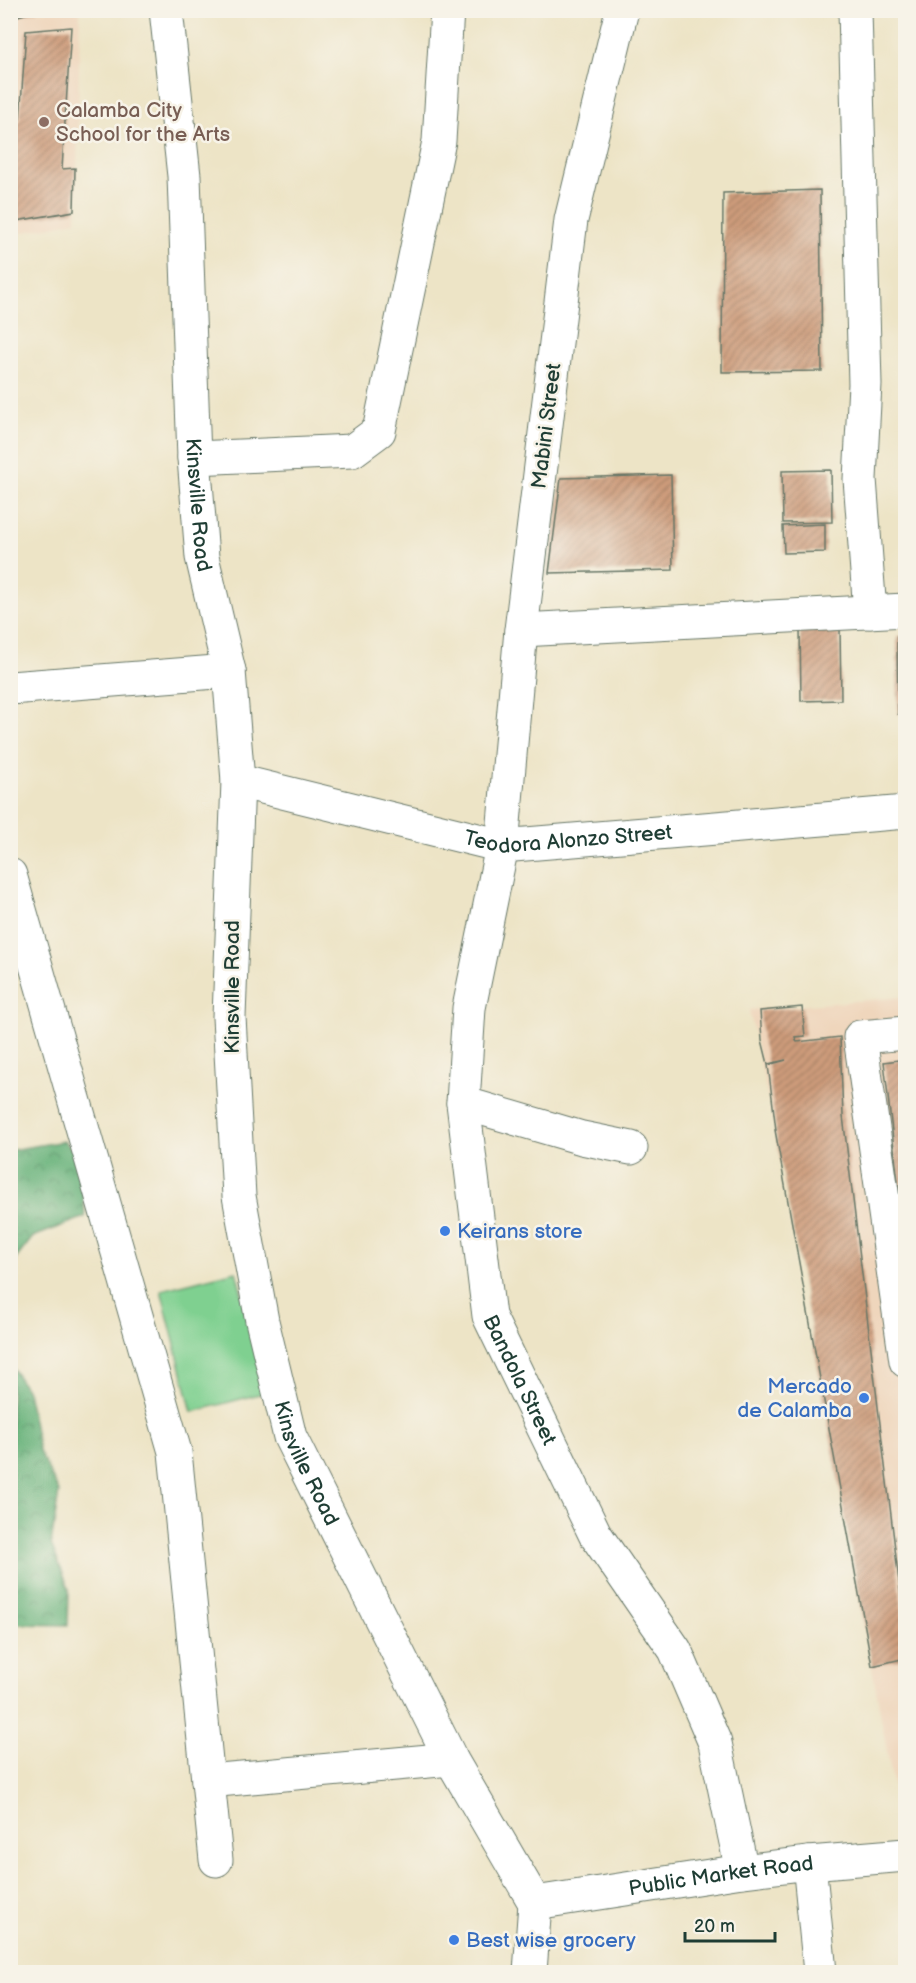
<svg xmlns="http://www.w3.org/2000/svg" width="916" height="1983" viewBox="0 0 916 1983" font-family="'Balsamiq Sans',sans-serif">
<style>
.built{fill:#efd6bc}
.forest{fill:url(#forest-crowns);stroke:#437857;stroke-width:1.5}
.pitch{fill:#7fd090;stroke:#4f8662;stroke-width:1.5}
.building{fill:url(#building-hatch)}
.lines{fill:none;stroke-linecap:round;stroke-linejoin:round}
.minor-casing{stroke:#677767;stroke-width:35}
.minor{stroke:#fff;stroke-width:33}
.education-dot{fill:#8d6e63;stroke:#f7f3e8;stroke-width:2}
.shop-dot{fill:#3f7fe0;stroke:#f7f3e8;stroke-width:2}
.labels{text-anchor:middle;stroke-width:5;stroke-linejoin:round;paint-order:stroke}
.education-label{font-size:21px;fill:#785e54;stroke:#f7f3e8;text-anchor:start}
.street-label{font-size:21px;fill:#1f3d34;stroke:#f7f3e8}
.shop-label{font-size:21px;fill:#366cbe;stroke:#f7f3e8;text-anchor:start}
</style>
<defs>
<pattern id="forest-crowns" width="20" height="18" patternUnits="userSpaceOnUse" patternTransform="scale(1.5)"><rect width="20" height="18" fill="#67b27a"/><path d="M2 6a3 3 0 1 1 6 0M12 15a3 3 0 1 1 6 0" fill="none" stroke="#549265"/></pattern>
<pattern id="building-hatch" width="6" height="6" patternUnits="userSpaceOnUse" patternTransform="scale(1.5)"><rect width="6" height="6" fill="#cd9b7a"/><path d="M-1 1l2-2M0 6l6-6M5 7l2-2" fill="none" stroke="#a68065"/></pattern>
</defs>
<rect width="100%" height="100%" fill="#f7f3e8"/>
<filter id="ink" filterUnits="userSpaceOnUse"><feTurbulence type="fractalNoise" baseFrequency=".0167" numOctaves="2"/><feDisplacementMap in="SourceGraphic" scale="12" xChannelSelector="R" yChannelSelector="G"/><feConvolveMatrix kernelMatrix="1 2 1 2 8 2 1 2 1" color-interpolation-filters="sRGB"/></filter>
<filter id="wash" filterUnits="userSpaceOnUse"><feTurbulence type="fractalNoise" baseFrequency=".008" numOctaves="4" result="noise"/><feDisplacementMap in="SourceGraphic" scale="24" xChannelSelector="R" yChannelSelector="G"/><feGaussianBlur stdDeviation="1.35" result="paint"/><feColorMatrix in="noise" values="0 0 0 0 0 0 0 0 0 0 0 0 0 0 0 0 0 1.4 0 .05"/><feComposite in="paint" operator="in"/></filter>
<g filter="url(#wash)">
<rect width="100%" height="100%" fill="#ede4c6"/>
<!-- built -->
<path class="built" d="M10 11H80L76 221 11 235Z
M905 997V1805L897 1806 775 1130 749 1010Z"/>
<!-- forest -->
<path class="forest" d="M64 1141 77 1154 82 1177 85 1217 33 1237 11 1265V1150Z
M11 1366 27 1391 39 1451 59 1492 51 1544 69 1589 68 1625 11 1624Z"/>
<!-- pitch -->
<path class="pitch" d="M236 1271 267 1392 192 1412 161 1290Z"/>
<g id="blocks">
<!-- building -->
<path class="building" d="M10 10H37V11L10 18Z
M71 27 62 169 75 168 74 211 10 222V130L20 119 26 31Z
M820 190 822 371 722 372 723 193Z
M831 470 832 522 783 523 782 471Z
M671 475 673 570 549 573 561 478Z
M825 524V552L784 553 783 526Z
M840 627 841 700 801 701 800 628Z
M897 636H906V713L898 714Z
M802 1007 805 1036 795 1037 797 1042 840 1037 843 1116 906 1640V1658L872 1666 775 1130H776L768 1065 786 1060 768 1064 762 1040 760 1011Z
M906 1059V1234H904L884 1062Z"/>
</g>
</g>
<g filter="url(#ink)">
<use href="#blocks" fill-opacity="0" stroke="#677767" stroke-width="1.5"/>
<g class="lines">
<!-- minor casing -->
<g class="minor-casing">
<g id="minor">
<path id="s1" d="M166 10 184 176 194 458 202 557 229 671 238 781 229 1017 239 1196 262 1321 290 1437 451 1759 535 1903"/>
<path id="s2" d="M622 10 571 220 521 630 502 846 469 1008 463 1103 489 1316 595 1534 675 1650 715 1743 742 1871"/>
<path d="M855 10 865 384 860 479 870 612"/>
<path d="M194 458 352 451 379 431 439 141 447 10"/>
<path d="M521 630 906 610"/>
<path d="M10 688 229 671"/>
<path id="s3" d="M238 781 502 846 906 812"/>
<path d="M10 875 175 1452 216 1860"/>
<path d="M906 1033 860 1037 906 1361"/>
<path d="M463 1103 582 1138 631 1148"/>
<path d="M208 1781 451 1759"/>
<path d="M809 1863 820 1972"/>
<path id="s4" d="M535 1903 742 1871 809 1863 906 1855"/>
<path d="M530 1972 535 1903"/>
</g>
</g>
<!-- minor -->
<use href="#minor" class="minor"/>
</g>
</g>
<!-- markers -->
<circle class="education-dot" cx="44" cy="122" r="6"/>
<g class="shop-dot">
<circle cx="445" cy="1231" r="6"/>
<circle cx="864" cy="1398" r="6"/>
<circle cx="454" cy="1940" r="6"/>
</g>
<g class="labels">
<!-- education labels -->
<g class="education-label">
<text x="56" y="117">Calamba City<tspan x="56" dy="24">School for the Arts</tspan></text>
</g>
<!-- street labels -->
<g class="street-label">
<text transform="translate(546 426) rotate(-83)" y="7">Mabini Street</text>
<text dy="7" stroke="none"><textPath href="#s1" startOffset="496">Kinsville Road</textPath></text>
<text dy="7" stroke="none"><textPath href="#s3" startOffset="338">Teodora Alonzo Street</textPath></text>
<text transform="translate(232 987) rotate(-90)" y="7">Kinsville Road</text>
<text dy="7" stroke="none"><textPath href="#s2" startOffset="1392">Bandola Street</textPath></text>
<text dy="7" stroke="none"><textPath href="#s1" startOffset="1468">Kinsville Road</textPath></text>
<text dy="7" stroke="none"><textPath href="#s4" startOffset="188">Public Market Road</textPath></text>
</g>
<!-- shop labels -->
<g class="shop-label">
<text x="457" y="1238">Keirans store</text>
<text x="852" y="1393" text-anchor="end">Mercado<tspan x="852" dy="24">de Calamba</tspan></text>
<text x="466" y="1947">Best wise grocery</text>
</g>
</g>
<!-- margin -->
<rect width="916" height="1983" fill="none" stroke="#f7f3e8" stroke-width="36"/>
<!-- scale -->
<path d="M685 1932v9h90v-9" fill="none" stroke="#1f3d34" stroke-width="3"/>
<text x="694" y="1932" font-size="18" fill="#1f3d34" stroke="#f7f3e8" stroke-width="4.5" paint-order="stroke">20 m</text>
</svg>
